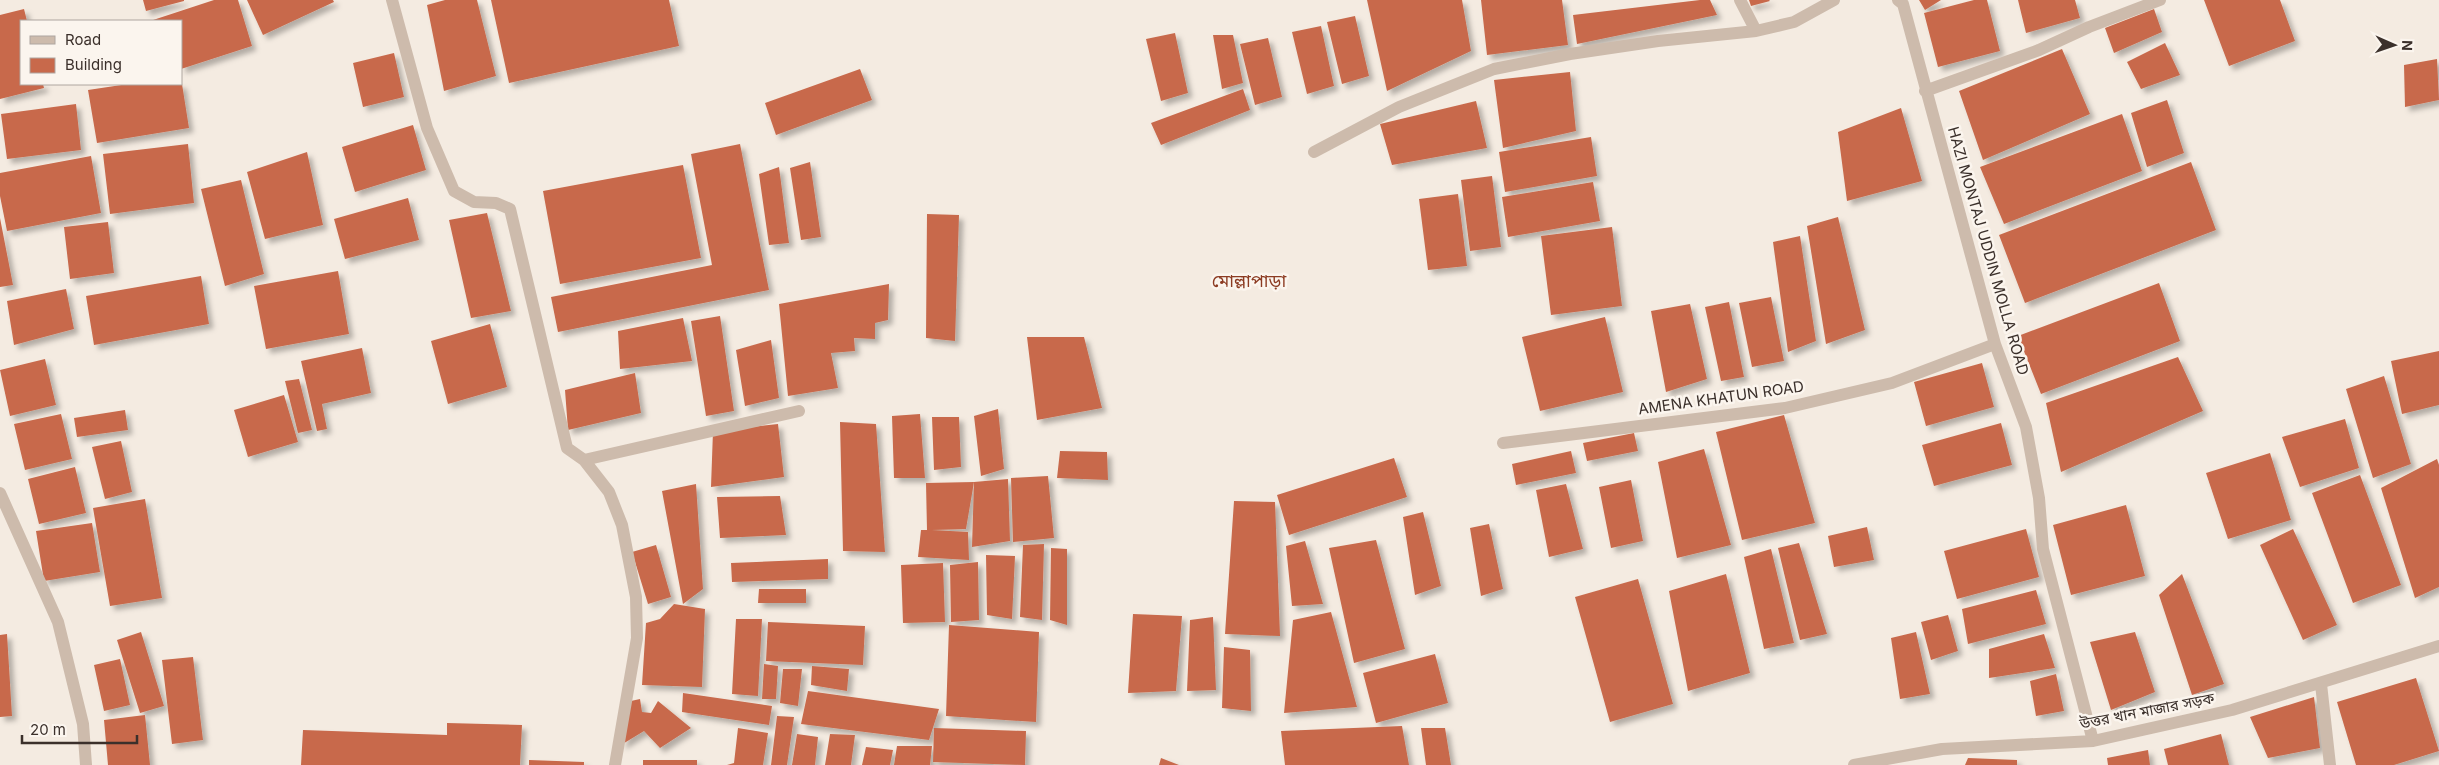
<svg xmlns="http://www.w3.org/2000/svg" width="2439" height="765" viewBox="0 0 2439 765" font-family="Inter,'Noto Sans Bengali',sans-serif">
<style>
.building{fill:#c8694b;filter:url(#shadow)}
.lines{fill:none;stroke-linecap:round;stroke-linejoin:round}
.minor{stroke:#cdbbac;stroke-width:12}
.labels{text-anchor:middle;stroke-width:5;stroke-linejoin:round;paint-order:stroke}
.street-label{font-size:15px;fill:#3b302b;stroke:#fbf5ee}
.quarter-label{font-size:18px;fill:#8c3b22;stroke:#fbf5ee}
</style>
<defs>
<filter id="shadow"><feDropShadow dx="4.5" dy="4.5" stdDeviation="2.5" flood-color="#0004"/></filter>
</defs>
<rect width="100%" height="100%" fill="#f4ebe1"/>
<!-- building -->
<path class="building" d="M143 0H184V1L146 11Z
M214 0H238L252 46 181 69V21H150Z
M247 0H333L334 2 263 35Z
M445 0H477L496 76 444 91 427 5Z
M491 0H669L679 46 509 83Z
M1367 0H1462L1471 51 1387 91Z
M1481 0H1562L1568 45 1487 55Z
M1700 0H1710L1717 15 1577 44 1573 15Z
M1749 0H1769L1770 1 1751 6Z
M1919 0H1941L1925 10Z
M1974 0H1987L2000 51 1938 67 1924 13Z
M2018 0H2075L2080 18 2026 33Z
M2204 0H2280L2295 41 2229 66Z
M24 9 27 21H21V84H43L44 88 0 99V15Z
M2154 9 2162 32 2114 53 2105 28Z
M1355 16 1369 76 1342 84 1327 22Z
M1321 26 1334 86 1307 94 1292 32Z
M1175 33 1188 93 1161 101 1146 39Z
M1213 35H1233L1243 83 1222 89Z
M1268 38 1282 97 1255 105 1240 44Z
M2165 43 2180 75 2141 89 2127 62Z
M2062 49 2090 114 1983 160 1959 91Z
M394 53 404 97 363 107 353 63Z
M2437 59 2439 100 2405 107 2404 65Z
M860 69 872 100 776 135 765 103Z
M1570 72 1576 131 1503 148 1494 80Z
M128 84H182L189 128 97 143 88 90Z
M1243 89 1250 110 1161 145 1151 123Z
M2167 100 2184 153 2147 167 2131 113Z
M1476 101 1487 148 1392 165 1380 124Z
M76 104 81 150 7 159 1 114Z
M1901 108 1922 181 1847 201 1838 132Z
M2122 114 2142 171 2004 224 1980 167Z
M413 125 426 170 355 192 342 147Z
M1591 137 1597 176 1505 192 1499 152Z
M188 144 194 203 110 214 103 154Z
M740 144 769 290 558 332 551 297 712 265 691 154Z
M307 152 323 225 265 239 247 172Z
M91 156 101 213 7 231 0 196V173Z
M810 162 821 237 801 240 790 168Z
M2191 162 2216 230 2025 303 1999 235Z
M683 165 701 258 560 284 543 191Z
M779 167 789 243 769 245 759 174Z
M1492 176 1501 247 1470 251 1461 180Z
M241 180 264 274 225 286 201 189Z
M1593 182 1600 221 1508 237 1502 197Z
M1458 194 1467 266 1428 270 1419 199Z
M408 198 419 240 345 259 334 219Z
M487 213 511 311 471 318 449 220Z
M927 214 959 215 955 341 926 338Z
M1838 217 1865 330 1826 344 1807 226Z
M0 218 13 285 0 287Z
M108 222 114 273 70 279 64 227Z
M1612 227 1622 306 1551 315 1541 236Z
M1800 236 1816 341 1788 352 1773 242Z
M338 271 349 334 266 349 254 286Z
M201 276 209 324 94 345 86 296Z
M2159 283 2180 341 2041 394 2018 336Z
M889 284 888 320 875 323V339L854 338 855 351 831 353 838 388 788 396 779 304Z
M66 289 74 329 14 345 7 301Z
M1771 297 1784 361 1752 367 1739 303Z
M1729 302 1744 377 1721 381 1705 307Z
M1690 304 1707 379 1666 392 1651 311Z
M720 316 734 411 706 416 691 321Z
M1605 317 1623 392 1540 411 1522 337Z
M683 318 692 361 620 369 618 331Z
M490 324 507 387 448 404 431 341Z
M1027 337H1084L1102 408 1037 420Z
M771 340 779 398 745 406 736 350Z
M362 348 371 393 322 404 327 429 317 431 301 361Z
M2439 351V405L2402 414 2391 361Z
M2178 357 2203 411 2061 472 2046 403Z
M45 359 56 405 10 416 0 370Z
M1982 363 1994 407 1926 426 1914 382Z
M635 373 641 413 568 430 565 390Z
M2384 376 2411 464 2373 478 2346 389Z
M299 379 312 430 298 433 285 381Z
M284 395 298 442 248 457 234 410Z
M998 409 1004 469 981 476 974 416Z
M125 410 128 430 77 437 74 418Z
M61 414 72 459 25 470 14 424Z
M920 414 925 478H894L892 416Z
M1784 415 1815 523 1742 540 1716 432Z
M932 417H959L961 467 934 470Z
M2345 419 2359 468 2300 487 2282 437Z
M840 422 876 424 885 552 843 551Z
M2001 423 2012 465 1934 486 1922 445Z
M778 424 784 477 711 487 713 431Z
M1634 433 1638 451 1587 461 1583 443Z
M121 441 132 492 105 499 92 447Z
M1704 449 1731 545 1677 558 1658 462Z
M1060 451 1107 452 1108 480 1057 478Z
M1571 451 1576 473 1516 485 1512 464Z
M2270 453 2291 520 2228 539 2206 473Z
M1394 458 1407 497 1289 535 1277 495Z
M2437 459 2439 465V587L2415 598 2381 488Z
M75 467 86 513 39 524 28 479Z
M2360 475 2401 585 2353 603 2312 493Z
M1048 476 1054 538 1013 542 1011 478Z
M1008 479 1010 541 972 547 974 482Z
M1631 480 1643 541 1611 548 1599 487Z
M974 482 966 529 932 530 968 532 969 560 918 557 921 530H927L926 483Z
M696 484 703 589 683 604 662 491Z
M1566 484 1583 549 1549 557 1536 490Z
M780 496 786 535 720 538 717 497Z
M145 499 162 598 110 606 93 508Z
M1234 501 1275 502 1280 636 1225 634Z
M2126 505 2145 576 2071 595 2053 525Z
M1423 512 1441 586 1415 595 1403 517Z
M92 523 100 572 44 581 36 531Z
M1489 524 1503 589 1481 596 1470 528Z
M1867 527 1874 560 1834 567 1828 536Z
M2026 529 2039 577 1957 599 1944 551Z
M2293 529 2337 625 2303 640 2260 545Z
M1376 540 1405 649 1354 663 1329 548Z
M1305 541 1323 604 1292 606 1286 546Z
M1799 543 1827 634 1800 640 1778 548Z
M1044 544 1042 620 1020 617 1023 545Z
M656 545 671 597 648 604 632 552Z
M1051 548 1067 549V625L1050 620Z
M1771 549 1794 643 1764 649 1744 557Z
M986 555 1015 556 1012 619 987 615Z
M828 559V579L732 582 731 563Z
M978 562 979 620 951 622 950 565Z
M943 563 945 622 903 623 901 565Z
M1726 574 1750 673 1688 691 1669 591Z
M2182 574 2224 684 2192 695 2159 595Z
M1638 579 1673 704 1610 722 1575 597Z
M759 589H806V603H758Z
M2036 590 2046 624 1968 644 1962 609Z
M674 604 705 609 702 687 642 685 646 623 660 619Z
M1331 612 1357 707 1284 713 1293 620Z
M1133 614 1182 616 1176 691 1128 693Z
M1948 615 1958 651 1931 660 1921 622Z
M1213 617 1216 690 1187 691 1190 620Z
M736 619H762L758 696 732 694Z
M768 622 865 626 863 665 766 661Z
M949 625 1039 632 1036 722 946 716Z
M141 632 164 706 140 713 117 640Z
M1916 632 1930 694 1900 699 1891 638Z
M2135 632 2155 692 2111 710 2090 642Z
M7 634 12 716 0 717V635Z
M2044 634 2055 668 1989 678V649Z
M1224 647 1250 650 1251 711 1222 708Z
M1435 654 1448 703 1376 723 1363 673Z
M193 657 203 740 172 744 162 660Z
M120 659 130 705 104 711 94 665Z
M764 664 778 666 776 699H762Z
M812 666 849 669 847 691 811 685Z
M783 669H802L798 706 780 703Z
M2056 674 2064 711 2036 716 2030 681Z
M2416 678 2439 751 2394 765H2356L2337 702Z
M808 691 939 709 929 740 801 724Z
M683 693 772 706 769 725 682 712Z
M2314 697 2320 748 2268 758 2250 717Z
M640 699 642 712 651 713 658 701 691 728 660 748 644 731 621 745 631 701Z
M145 715 150 765H108L104 720Z
M777 716 794 717 787 765H771Z
M447 723 522 725 520 765H301L303 730 447 735Z
M1402 726 1409 765H1285L1281 731Z
M738 728 768 733 763 765H727L734 763Z
M934 728 1026 731 1025 765 933 762Z
M1421 728H1445L1451 765H1426Z
M797 734 818 737 815 765H792Z
M830 734 855 735 851 765H825Z
M2221 734 2229 765H2168L2164 749Z
M897 746H932L930 765H894Z
M866 747 893 750 890 765H862Z
M2148 750 2150 765H2108L2107 758Z
M1161 758 1179 765H1159Z
M1968 758 2017 760V765H1965Z
M529 760 584 762V765H529Z
M643 760H697V765H643Z"/>
<g class="lines">
<!-- minor -->
<path class="minor" d="M392 0 427 128 454 191 474 202 496 203 510 209 567 448 584 460 609 492 622 525 636 597 637 638 615 765
M1740 0 1756 31 1794 22 1834 0
M1898 0 1903 4 1995 344 2026 427 2039 498 2043 549 2093 741
M1925 91 2039 50 2089 27 2160 0
M1314 152 1399 107 1494 69 1570 54 1658 41 1756 31
M1503 443 1785 408 1892 383 1995 344
M584 460 799 411
M0 493 58 622 83 724 86 765
M2321 684 2330 765
M1854 765 1942 749 2093 741 2232 710 2439 646"/>
</g>
<g class="labels">
<!-- street labels -->
<g class="street-label">
<text transform="translate(1988 251) rotate(74)" y="5">HAZI MONTAJ UDDIN MOLLA ROAD</text>
<text transform="translate(1721 398) rotate(-8)" y="5">AMENA KHATUN ROAD</text>
<text transform="translate(2147 711) rotate(-11)" y="5">উত্তর খান মাজার সড়ক</text>
</g>
<!-- quarter labels -->
<g class="quarter-label">
<text x="1249" y="287">মোল্লাপাড়া</text>
</g>
</g>
<!-- legend -->
<rect x="20" y="20" width="162" height="65" fill="#fbf5ee" stroke="#aea6a0"/>
<rect x="30" y="36" width="25" height="8" fill="#cdbbac" stroke="#aea6a0"/>
<text x="65" y="45" font-size="15" fill="#3b302b">Road</text>
<rect x="30" y="58" width="25" height="15" fill="#c8694b" stroke="#aea6a0"/>
<text x="65" y="70" font-size="15" fill="#3b302b">Building</text>
<!-- north arrow -->
<g transform="translate(2394 45) rotate(92)" stroke="#fbf5ee" stroke-width="4" paint-order="stroke">
<path d="M0-4L9 19L0 12L-9 19Z" fill="#3b302b"/>
<text y="-8" font-size="14" font-weight="bold" text-anchor="middle" fill="#3b302b">N</text>
</g>
<!-- scale -->
<path d="M22 735v8h115v-8" fill="none" stroke="#3b302b" stroke-width="2.5"/>
<text x="30" y="735" font-size="15" fill="#3b302b" stroke="#fbf5ee" stroke-width="4" paint-order="stroke">20 m</text>
</svg>
